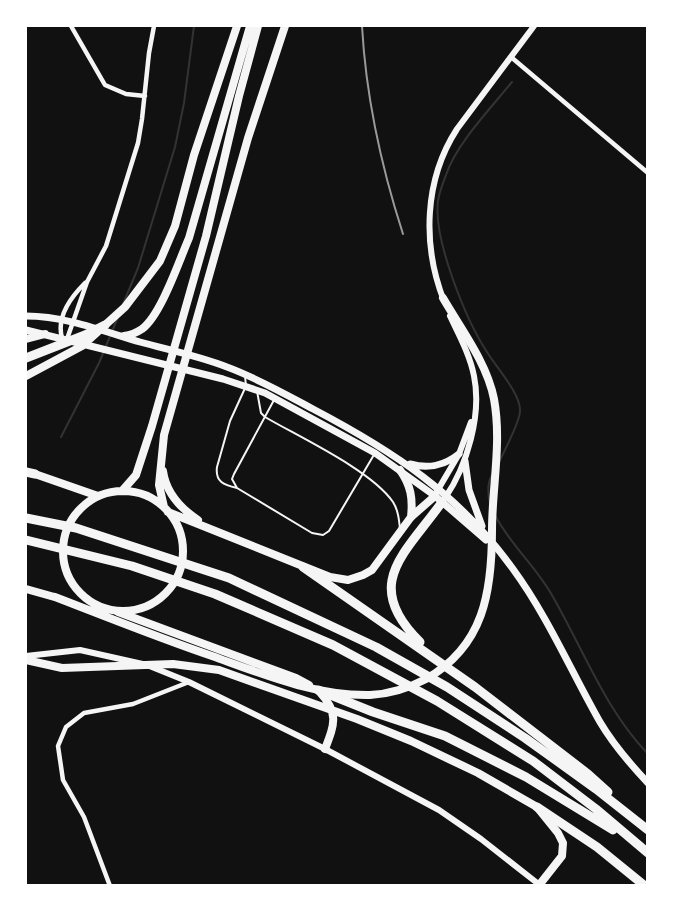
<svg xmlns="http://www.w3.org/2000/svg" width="673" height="911" viewBox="0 0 673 911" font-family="Barlow,sans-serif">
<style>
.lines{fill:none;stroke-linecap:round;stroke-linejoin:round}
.stream{stroke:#333;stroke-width:2}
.service{stroke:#f5f5f5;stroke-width:2}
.minor{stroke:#f5f5f5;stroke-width:4.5}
.tertiary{stroke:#f5f5f5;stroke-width:6}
.secondary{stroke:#f5f5f5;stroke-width:7}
.primary{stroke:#f5f5f5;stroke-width:8}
.motorway{stroke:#f5f5f5;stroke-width:9}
.rail{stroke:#9a9a9a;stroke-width:2}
</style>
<rect width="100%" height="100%" fill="#111"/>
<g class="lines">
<!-- stream -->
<path class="stream" d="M123 304 138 268 175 147 184 103 194 26
M61 437 99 363 118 317
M499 462C504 452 520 421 520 411 521 394 496 367 487 352 466 320 433 239 438 201 439 193 443 183 446 175 456 144 491 108 512 82
M490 504C488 495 487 483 492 475
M495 515C510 545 537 567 553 597 584 651 605 709 648 754"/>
<!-- service -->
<path class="service" d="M245 376 246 386 230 421 217 467C215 482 224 485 237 488L312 533 323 535 329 531 375 453
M257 391 261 413 265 417C299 437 371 470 393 502 398 510 399 519 400 529
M237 488 232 479 234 474 274 400"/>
<!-- minor -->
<path class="minor" d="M71 26 105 85 126 94 145 96
M511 57 648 173
M62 338C56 317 70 298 85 283
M67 339 87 282 106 246 138 143 142 119 149 53 154 26
M110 886 84 817 63 780 58 746 66 727 84 713 133 704 189 682"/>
<!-- tertiary -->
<path class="tertiary" d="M444 301C422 245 424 180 457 129L534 26
M436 493 459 454 471 422
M445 498C467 466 482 415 474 376 470 355 459 335 450 316
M26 656 80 650 147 665 189 682 325 749 439 810 481 839 541 886"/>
<!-- secondary -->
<path class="secondary" d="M26 316C65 316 103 331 140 342 169 350 199 356 227 367 257 378 285 394 313 409 393 451 459 494 513 569 548 617 571 671 600 722 613 744 631 765 648 783
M26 330 223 379 265 393 375 453 435 496 486 540
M465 461 469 490 482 526
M410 464C429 469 444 466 459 454"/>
<!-- primary -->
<path class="primary" d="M124 336C131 335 136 333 142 329 161 315 179 261 189 238L250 26
M26 339 45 334
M26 376 82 346 125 307 160 261 175 226 194 155 237 26
M400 470C411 486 413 498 411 517
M163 471C166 493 180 508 198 520
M32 473 98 496
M122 491 136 475 152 426 206 236 239 96 258 26
M63 551a60 60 0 1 1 120 0a60 60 0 1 1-120 0Z
M164 507 159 485 164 435 248 138 285 26
M168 512 330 577 348 580 363 575 372 570 411 517 435 496
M26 589 58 598
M55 597C107 617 159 638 212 656 262 674 315 696 370 695 389 694 409 688 426 679 484 646 492 592 492 530 492 487 502 443 494 399 487 363 461 329 443 298
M118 612 296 678 309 685
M26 660 62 668 173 664 219 670 357 719 411 741 478 773 537 807 558 833 563 843 562 856 540 884
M319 691C339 713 335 723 325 749"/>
<!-- motorway -->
<path class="motorway" d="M26 358 85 335 105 325
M26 472 35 474
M26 518 76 528 229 578 376 647 447 687 525 738 596 789 648 830
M26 540 132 566 215 594 333 645 437 701 533 761 596 809 648 853
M303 567 475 687 588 774 608 792
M420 642C361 584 405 554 442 502
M318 690 373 712 445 736 526 777 613 830
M537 807 597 847 645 886"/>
<!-- rail -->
<path class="rail" d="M362 26C366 98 381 166 403 234"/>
</g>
<!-- border -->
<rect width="673" height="911" fill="none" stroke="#ffffff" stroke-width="54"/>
</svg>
